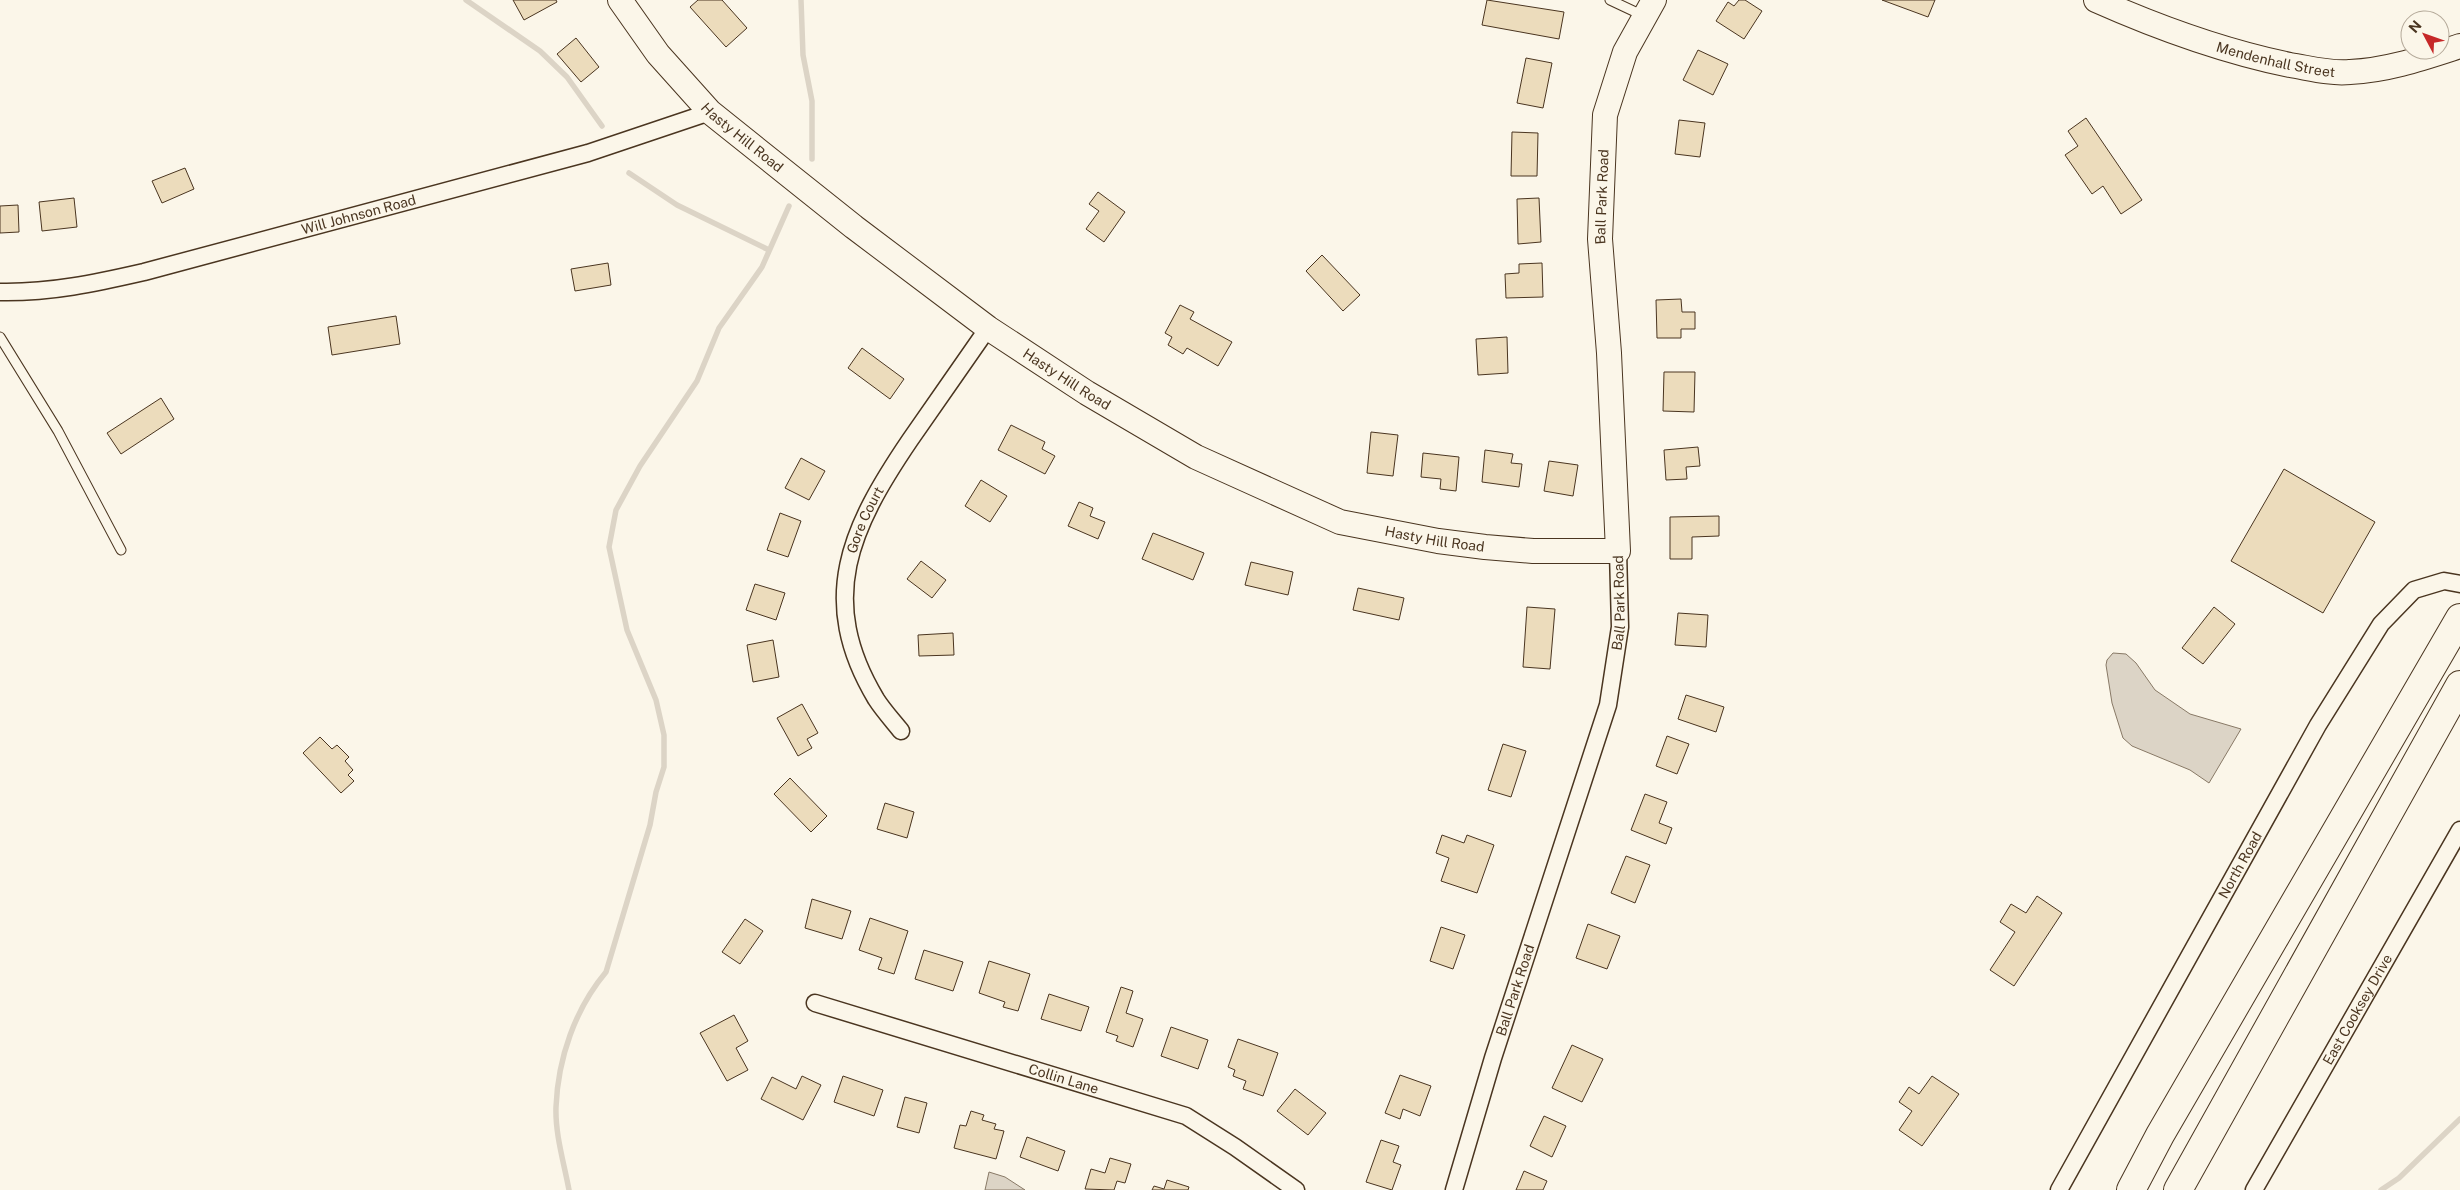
<svg xmlns="http://www.w3.org/2000/svg" width="2460" height="1190" viewBox="0 0 2460 1190" font-family="'Public Sans',sans-serif">
<style>
.water{fill:#dcd4c6;stroke:#887966}
.lines{fill:none;stroke-linecap:round;stroke-linejoin:round}
.stream{stroke:#dcd4c6;stroke-width:5.5}
.building{fill:#ecdcbc;stroke:#4a3520}
.lane-casing{stroke:#4a3520;stroke-width:11}
.street-casing{stroke:#4a3520;stroke-width:19}
.secondary-casing{stroke:#4a3520;stroke-width:26}
.highway-casing{stroke:#4a3520;stroke-width:30}
.lane{stroke:#fbf6e9;stroke-width:9}
.street{stroke:#fbf6e9;stroke-width:16}
.secondary{stroke:#fbf6e9;stroke-width:24}
.highway{stroke:#fbf6e9;stroke-width:28}
.labels{text-anchor:middle;stroke-width:4;stroke-linejoin:round;paint-order:stroke}
.street-label{font-size:14px;fill:#4a3520;stroke:#fbf6e9}
</style>
<rect width="100%" height="100%" fill="#fbf6e9"/>
<!-- water -->
<path class="water" d="M2113 653 2126 654 2136 663 2155 690 2190 714 2241 729 2209 783 2190 770 2132 746 2123 738 2112 703 2106 665 2107 660Z
M989 1172 1005 1177 1025 1190H985Z"/>
<g class="lines">
<!-- stream -->
<path class="stream" d="M466 0 540 51 567 77 602 126
M801 0 803 55 812 101V159
M629 173 677 205 769 250
M569 1190C564 1163 555 1134 556 1107 558 1058 575 1009 606 972L650 825 656 792 664 767V735L656 700 627 630 609 547 616 510 640 466 697 381 719 328 762 267 789 206
M2381 1190 2399 1178 2460 1119"/>
</g>
<!-- building -->
<path class="building" d="M513 0H556L557 2 524 20Z
M698 0H722L747 28 726 47 690 7Z
M1487 0 1564 12 1559 39 1482 25Z
M1739 0H1745L1762 11 1744 39 1716 21 1728 2 1734 6Z
M1882 0H1935L1928 17Z
M576 38 599 67 581 82 557 54Z
M1698 50 1728 64 1713 95 1683 80Z
M1526 58 1552 63 1543 108 1517 103Z
M2086 118 2142 200 2121 214 2103 186 2092 194 2065 155 2078 146 2068 131Z
M1679 120 1705 123 1700 157 1675 154Z
M1512 132 1538 133 1537 176H1511Z
M185 168 194 189 162 203 152 181Z
M1098 192 1125 212 1104 242 1086 229 1099 211 1089 204Z
M74 198 77 227 42 231 39 202Z
M1539 198 1541 242 1518 244 1517 199Z
M18 205 19 232 0 233V206Z
M1322 255 1360 295 1343 311 1306 271Z
M608 263 611 285 575 291 571 269Z
M1542 263 1543 297 1506 298 1505 274 1519 273V264Z
M1681 299 1682 312H1695V329H1681V338H1657L1656 300Z
M1180 305 1194 312 1190 319 1232 342 1218 366 1187 348 1183 354 1168 345 1172 337 1165 333Z
M396 316 400 344 332 355 328 327Z
M1507 337 1508 373 1478 375 1476 339Z
M862 348 904 379 890 399 848 368Z
M1664 372H1695L1694 412 1663 411Z
M161 398 174 419 121 454 107 433Z
M1011 425 1045 442 1042 449 1055 456 1045 474 998 450Z
M1371 432 1398 435 1393 476 1367 473Z
M1698 447 1700 466 1686 467 1687 479 1666 480 1664 450Z
M1485 450 1513 454 1511 463 1522 464 1519 487 1482 482Z
M1423 453 1459 457 1456 491 1440 489 1441 479 1421 477Z
M801 458 825 471 809 500 785 488Z
M1549 461 1578 465 1573 496 1544 491Z
M2284 469 2375 522 2323 613 2231 561Z
M981 480 1007 496 990 522 965 506Z
M1079 502 1093 508 1090 516 1105 522 1098 539 1068 526Z
M780 513 801 521 788 557 767 550Z
M1719 516V536L1692 537V559H1670V517Z
M1153 533 1204 553 1193 580 1142 559Z
M921 561 946 580 932 598 907 579Z
M1251 562 1293 572 1288 595 1245 585Z
M755 584 785 593 776 620 746 610Z
M1358 588 1404 598 1399 620 1353 610Z
M1527 607 1555 609 1550 669 1523 667Z
M2214 607 2235 624 2203 664 2182 648Z
M1678 613 1708 615 1706 647 1675 645Z
M953 633 954 655 919 656 918 635Z
M773 640 779 677 753 682 747 645Z
M1686 695 1724 707 1716 732 1678 719Z
M802 704 818 733 807 739 812 748 798 756 777 718Z
M1667 736 1689 744 1677 774 1656 766Z
M320 737 332 749 337 745 349 757 345 761 353 770 348 775 354 781 341 793 303 753Z
M1503 744 1526 751 1511 797 1488 790Z
M790 778 827 816 811 832 774 794Z
M1645 794 1667 802 1659 823 1672 828 1666 844 1631 830Z
M885 803 914 812 907 838 877 829Z
M1442 835 1464 843 1467 835 1494 845 1477 893 1441 881 1449 858 1436 853Z
M1626 856 1650 865 1635 903 1611 893Z
M2037 896 2062 913 2014 986 1990 970 2015 932 2000 922 2011 904 2026 913Z
M812 899 851 911 842 939 805 928Z
M870 918 908 931 894 974 878 969 882 958 859 950Z
M745 919 763 931 740 964 722 952Z
M1588 924 1620 936 1607 969 1576 958Z
M1441 927 1465 935 1453 969 1430 961Z
M924 950 963 962 953 991 915 979Z
M989 961 1030 974 1018 1011 1003 1007 1005 1002 979 993Z
M1121 987 1133 991 1126 1013 1143 1019 1133 1047 1116 1041 1118 1036 1106 1032Z
M1049 994 1089 1007 1081 1031 1041 1019Z
M734 1015 748 1041 736 1048 748 1070 727 1081 700 1033Z
M1171 1027 1208 1040 1198 1069 1161 1056Z
M1238 1039 1278 1053 1263 1096 1243 1089 1246 1081 1233 1076 1235 1070 1228 1067Z
M1572 1045 1603 1059 1582 1102 1552 1088Z
M1400 1075 1431 1086 1420 1116 1403 1109 1400 1119 1385 1113Z
M802 1076 821 1085 803 1120 761 1099 772 1077 796 1089Z
M843 1076 883 1090 874 1116 834 1102Z
M1932 1076 1959 1094 1922 1146 1899 1130 1912 1111 1899 1102 1909 1087 1919 1094Z
M1295 1089 1326 1113 1308 1135 1277 1111Z
M905 1097 927 1103 919 1133 897 1127Z
M971 1111 984 1115 982 1120 996 1124 994 1129 1004 1131 996 1159 954 1148 960 1125 966 1126Z
M1544 1116 1566 1126 1552 1157 1530 1146Z
M1027 1137 1065 1151 1058 1171 1020 1157Z
M1381 1140 1399 1146 1393 1162 1401 1165 1392 1190 1366 1182Z
M1110 1158 1131 1164 1125 1183 1117 1181 1114 1190 1085 1189 1091 1169 1105 1173Z
M1524 1171 1547 1181 1543 1190H1516Z
M1167 1180 1189 1187 1188 1190H1152L1154 1186 1164 1189Z"/>
<g class="lines">
<!-- lane casing -->
<g class="lane-casing">
<path id="lane" d="M1610 0 1644 16
M0 337 58 431 121 550"/>
</g>
<!-- street casing -->
<g class="street-casing">
<g id="street">
<path id="s1" d="M0 292C50 293 96 283 144 272L588 153 710 112"/>
<path id="s2" d="M901 731C893 721 883 710 876 699 816 599 851 527 910 440 936 403 962 365 988 328"/>
<path id="s3" d="M815 1003 1186 1116 1235 1147 1296 1190"/>
<path id="s4" d="M1454 1190 1493 1058 1608 705 1620 627 1618 551"/>
<path id="s5" d="M2059 1190 2318 725 2381 624 2414 590 2444 581 2460 584"/>
<path id="s6" d="M2254 1190 2460 830"/>
</g>
</g>
<!-- secondary casing -->
<g class="secondary-casing">
<g id="secondary">
<path id="s7" d="M620 0 658 54 710 112 854 227 988 328 1087 393 1196 457 1340 522 1438 541 1485 547 1533 551H1618L1609 353 1600 239 1605 115 1625 52 1654 0"/>
<path id="s8" d="M2096 0C2159 28 2222 51 2290 65 2309 68 2330 74 2350 72 2389 70 2423 58 2460 46"/>
</g>
</g>
<!-- highway casing -->
<g class="highway-casing">
<path id="highway" d="M2131 1190 2160 1135 2460 618
M2178 1190 2460 685"/>
</g>
<!-- lane -->
<use href="#lane" class="lane"/>
<!-- street -->
<use href="#street" class="street"/>
<!-- secondary -->
<use href="#secondary" class="secondary"/>
<!-- highway -->
<use href="#highway" class="highway"/>
</g>
<g class="labels">
<!-- street labels -->
<g class="street-label">
<text dy="5" stroke="none"><textPath href="#s8" startOffset="190">Mendenhall Street</textPath></text>
<text dy="5" stroke="none"><textPath href="#s7" startOffset="185">Hasty Hill Road</textPath></text>
<text dy="5" stroke="none"><textPath href="#s7" startOffset="1534">Ball Park Road</textPath></text>
<text dy="5" stroke="none"><textPath href="#s1" startOffset="368">Will Johnson Road</textPath></text>
<text dy="5" stroke="none"><textPath href="#s7" startOffset="590">Hasty Hill Road</textPath></text>
<text dy="5" stroke="none"><textPath href="#s2" startOffset="229">Gore Court</textPath></text>
<text dy="5" stroke="none"><textPath href="#s7" startOffset="995">Hasty Hill Road</textPath></text>
<text dy="5" stroke="none"><textPath href="#s4" startOffset="612">Ball Park Road</textPath></text>
<text dy="5" stroke="none"><textPath href="#s5" startOffset="372">North Road</textPath></text>
<text dy="5" stroke="none"><textPath href="#s4" startOffset="209">Ball Park Road</textPath></text>
<text dy="5" stroke="none"><textPath href="#s6" startOffset="208">East Cooksey Drive</textPath></text>
<text dy="5" stroke="none"><textPath href="#s3" startOffset="260">Collin Lane</textPath></text>
</g>
</g>
<!-- north arrow -->
<g transform="translate(2425 35) rotate(311)"><circle r="24" fill="#fbf6e9" stroke="#b4a999"/>
<path d="M0-4L9 19L0 12L-9 19Z" fill="#c62828"/>
<text y="-8" font-size="14" font-weight="bold" text-anchor="middle" fill="#4a3520">N</text>
</g>
</svg>
